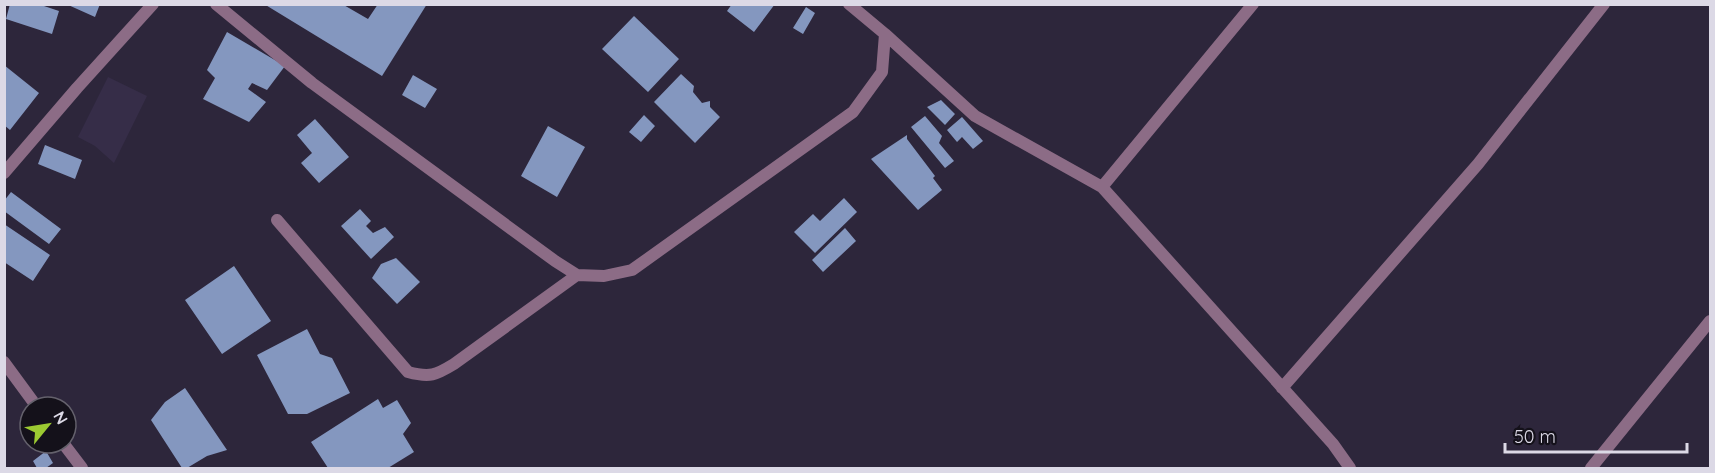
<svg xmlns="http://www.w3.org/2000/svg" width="1715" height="473" viewBox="0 0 1715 473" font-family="Quicksand,sans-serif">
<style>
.built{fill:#362d48}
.building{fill:#8497bf}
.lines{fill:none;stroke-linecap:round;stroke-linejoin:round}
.street{stroke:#8c6c86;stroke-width:12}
</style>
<rect width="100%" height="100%" fill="#2d263b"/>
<!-- built -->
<path class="built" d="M108 77 147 96 114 163 95 146 78 137Z"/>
<!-- building -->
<path class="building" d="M10 4H38L59 11 52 34 6 19Z
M66 4H100L95 17Z
M264 4H342L368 19 378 4H427L382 76Z
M732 4H775L754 32 727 11Z
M806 7 815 13 803 34 793 28Z
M634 16 679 59 648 92 602 49Z
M227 32 285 66 267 90 252 83 248 89 266 102 249 122 203 99 215 78 207 70Z
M4 65 39 93 10 130 4 125Z
M681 74 694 86 693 92 702 103 710 101V107L720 117 695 143 654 102Z
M413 75 437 89 425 108 402 95Z
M941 100 955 114 945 125 927 107Z
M644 115 655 126 641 142 629 132Z
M925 116 942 136 939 143 954 161 945 168 911 127Z
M962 117 983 141 973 149 962 137 957 142 947 130Z
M315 119 349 157 319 183 301 163 312 153 297 135Z
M548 126 585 147 557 197 521 176Z
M907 135V139L935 176 933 178 942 190 918 210 871 159Z
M45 145 82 160 75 179 38 164Z
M11 192 61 229 49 244 4 211V201Z
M844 198 857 212 815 253 794 232 813 214 820 221Z
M360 209 371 221 366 226 373 233 385 227 394 237 371 259 341 226Z
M4 224 50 255 33 281 4 262Z
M845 228 856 241 823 272 812 260Z
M396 258 420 282 397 304 372 278 381 264Z
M234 266 271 321 222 354 185 300Z
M307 329 320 354 332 358 350 393 307 414H288L257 355Z
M185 388 227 450 207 456 187 468H182L151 420 165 402Z
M378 399 383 408 397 400 411 423 403 434 414 452 388 468H328L311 442Z
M46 451 53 463 46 468H37L33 461Z"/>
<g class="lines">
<!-- street -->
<path class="street" d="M216 4 312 83 555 261 577 275 604 276 632 270 853 112 882 72 885 34
M849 4 885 34 975 116 1102 187 1333 444 1350 468
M4 173 77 88 153 4
M1102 187 1253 4
M277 220 408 372C430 378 436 375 454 364L577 275
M4 362 37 407
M1282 388 1478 164 1604 4
M63 443 82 468
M1591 468 1710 321"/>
</g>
<!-- border -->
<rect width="1715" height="473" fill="none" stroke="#dcd9e6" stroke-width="12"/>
<!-- north arrow -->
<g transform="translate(48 425) rotate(60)"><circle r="28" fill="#14111a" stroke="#64616c" stroke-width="1.5"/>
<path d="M0-4.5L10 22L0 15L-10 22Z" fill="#9cca32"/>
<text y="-9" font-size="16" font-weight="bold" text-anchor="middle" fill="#dcd9e6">N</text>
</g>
<!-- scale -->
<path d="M1505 443v9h182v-9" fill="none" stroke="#dcd9e6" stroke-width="3"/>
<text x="1514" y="443" font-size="18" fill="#dcd9e6" stroke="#14111a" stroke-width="4.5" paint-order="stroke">50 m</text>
</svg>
